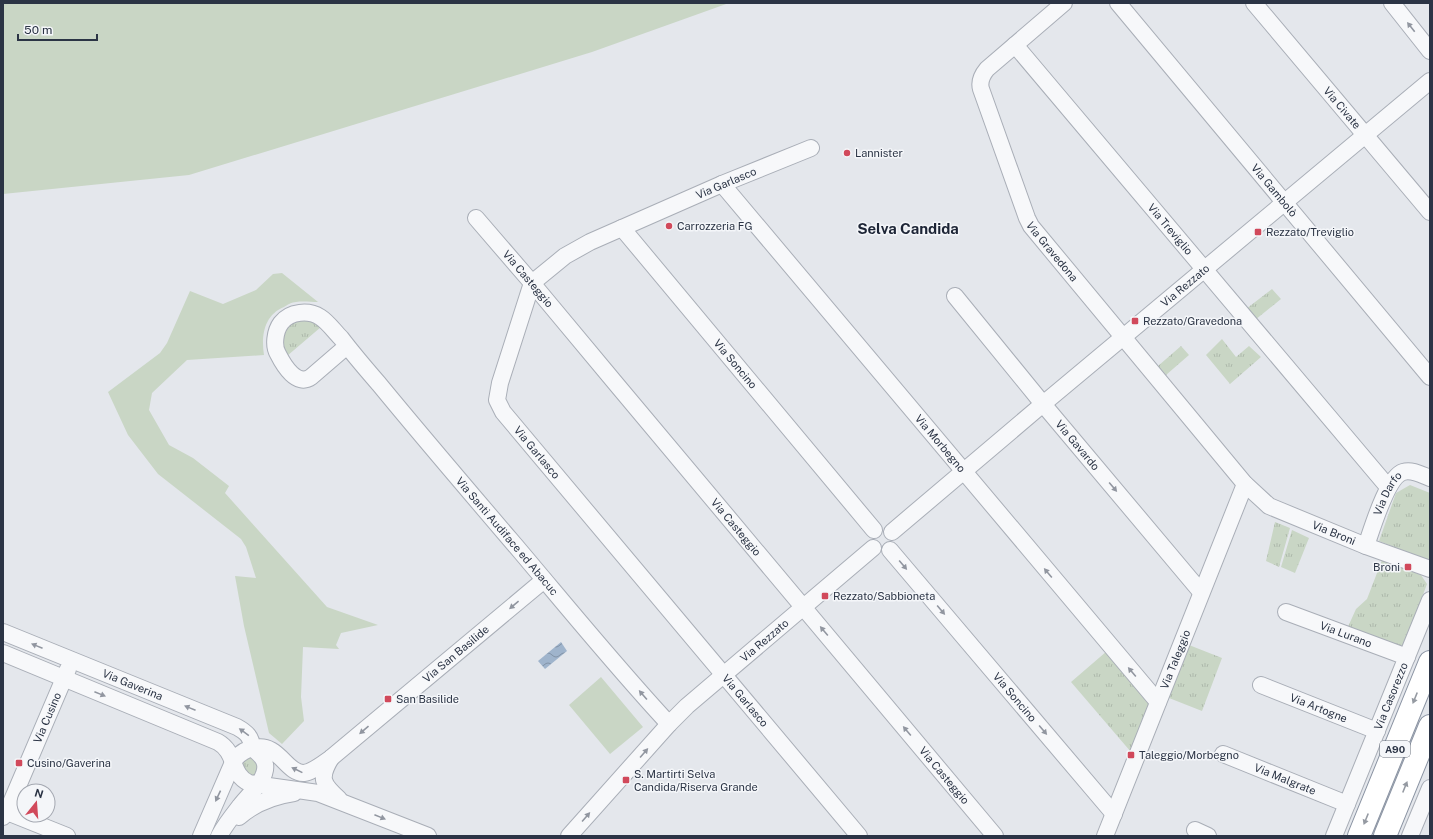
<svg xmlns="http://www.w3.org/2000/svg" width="1433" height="839" viewBox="0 0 1433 839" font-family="'Public Sans',sans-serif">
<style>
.grass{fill:url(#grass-tufts)}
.park{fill:#c9d6c5}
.water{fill:url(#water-waves)}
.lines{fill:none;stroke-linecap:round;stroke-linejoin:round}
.minor-casing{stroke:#a9aeb7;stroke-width:18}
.highway-casing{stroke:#8b94a3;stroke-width:24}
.minor{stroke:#f7f8fa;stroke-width:16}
.highway{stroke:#fff;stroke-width:22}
.oneway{fill:#9196a0}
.oneway2{fill:#959aa2}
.poi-dot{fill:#d1495b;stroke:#f4f6f9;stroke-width:1.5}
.labels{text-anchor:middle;stroke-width:3;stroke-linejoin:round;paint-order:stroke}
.shield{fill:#f4f6f9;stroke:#676e7b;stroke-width:1}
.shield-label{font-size:10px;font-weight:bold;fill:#2b3445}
.street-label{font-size:11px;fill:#2b3445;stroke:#f4f6f9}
.poi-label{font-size:11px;fill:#2b3445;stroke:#f4f6f9;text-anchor:start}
.district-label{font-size:15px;font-weight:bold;fill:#1d2536;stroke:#f4f6f9}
</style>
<defs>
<pattern id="grass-tufts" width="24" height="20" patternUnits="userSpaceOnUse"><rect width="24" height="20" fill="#c9d6c5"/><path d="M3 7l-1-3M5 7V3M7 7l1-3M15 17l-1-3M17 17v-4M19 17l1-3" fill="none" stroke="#adb8ab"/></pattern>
<pattern id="water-waves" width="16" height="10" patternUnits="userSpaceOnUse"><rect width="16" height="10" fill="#9fb4cc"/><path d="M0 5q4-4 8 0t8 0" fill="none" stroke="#8293a7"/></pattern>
</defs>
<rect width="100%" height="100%" fill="#e4e7ec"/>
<!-- grass -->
<path class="grass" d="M1272 289 1281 299 1255 320 1246 309Z
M309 319 321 327 287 356C280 345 280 329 293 321 296 319 304 320 309 319Z
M1222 339 1236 357 1249 346 1261 357 1230 384 1206 355Z
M1181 346 1189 355 1166 375 1158 366Z
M1410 485 1430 493V561L1379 541 1396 493Z
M1275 522 1290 528 1279 567 1266 561Z
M1292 530 1309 538 1295 573 1281 567Z
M1382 560 1421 575 1427 584 1402 651 1347 629 1356 609 1367 599Z
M1189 645 1222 658 1202 711 1169 698Z
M1107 651 1150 703 1131 752 1071 682Z
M251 757H254L260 772 252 777 241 765 244 759Z"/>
<!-- park -->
<path class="park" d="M3 3H729L592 52 189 175 3 194Z
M282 273 318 302C311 302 303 301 296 302 292 302 287 305 284 307 264 315 261 336 264 355L187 360 152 393 149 410 169 445 193 458 229 486 225 493 327 607 378 625 341 633 336 645 339 649 303 647 301 697 304 721 282 744 269 733 244 626 235 576 256 578 246 547 241 539 158 474 128 435 108 392 160 353 167 343 190 291 223 304 256 290 273 274Z
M601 677 643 727 610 754 569 705Z"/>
<!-- water -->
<path class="water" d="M561 642 567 651 545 669 538 661Z"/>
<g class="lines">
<!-- minor casing -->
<g class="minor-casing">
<g id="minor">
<path id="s1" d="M1064 3 987 69C982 75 979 82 981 89L1027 218 1031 226 1245 484 1269 506 1366 546 1430 569"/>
<path id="s2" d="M1118 3 1430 377"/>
<path id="s3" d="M1254 3 1430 212"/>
<path d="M1392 3 1430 51"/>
<path id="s4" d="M1015 45 1388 487"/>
<path id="s5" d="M811 148 722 184 590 242 565 256 532 283 500 383 497 400 503 412 859 836"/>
<path id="s6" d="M722 184 1158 702"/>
<path id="s7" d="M476 218 532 283 617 385 995 836"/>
<path id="s8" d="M622 228 874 530"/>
<path id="s9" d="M955 296 1043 404 1201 592"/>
<path id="s10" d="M347 346 311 377C297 387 284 366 278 354 273 346 275 331 281 323 290 311 309 310 320 317 328 322 334 331 341 338 353 354 366 369 379 384 425 440 473 496 520 551 569 609 617 668 669 724"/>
<path id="s11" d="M892 532 1043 404 1430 81"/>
<path id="s12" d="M1366 546C1372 529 1387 477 1403 472 1412 469 1422 475 1430 478"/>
<path id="s13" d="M890 550 1114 814"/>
<path id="s14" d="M1286 612 1407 657"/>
<path id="s15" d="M3 632 237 727C246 732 252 737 252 748"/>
<path d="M3 653 218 742C237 753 230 774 249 783L318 793 428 836"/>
<path id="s16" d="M1261 685 1377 731"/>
<path id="s17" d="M1223 754 1347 804"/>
<path d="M331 758C319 778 322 784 339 799"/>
<path d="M7 812 67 836"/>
<path id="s18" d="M3 817 7 812 68 669"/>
<path d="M239 817C255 803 273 796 294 793"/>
<path d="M1195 830 1208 836"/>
<path id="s19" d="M201 836 234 760C239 754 245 749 254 748 279 742 286 774 304 773 313 772 324 763 331 758L544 580"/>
<path d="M219 836C225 825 233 815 240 806 248 795 268 779 265 764 264 757 257 752 252 748"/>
<path id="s20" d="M569 836 669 724 687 706 873 548"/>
<path id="s21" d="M1105 836 1245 484"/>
<path id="s22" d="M1334 836 1430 600"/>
<path d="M1410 836 1430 788"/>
</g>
</g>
<!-- highway casing -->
<g class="highway-casing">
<path id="highway" d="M1359 836 1430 662
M1385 836 1430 726"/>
</g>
<!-- minor -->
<use href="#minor" class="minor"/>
<!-- highway -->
<use href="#highway" class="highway"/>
</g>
<!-- one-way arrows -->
<defs><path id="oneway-solid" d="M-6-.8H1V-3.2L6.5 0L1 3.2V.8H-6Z"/></defs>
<g class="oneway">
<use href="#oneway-solid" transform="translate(1411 27) rotate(-128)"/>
<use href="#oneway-solid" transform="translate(1113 487) rotate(50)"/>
<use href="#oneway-solid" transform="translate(903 565) rotate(50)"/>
<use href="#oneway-solid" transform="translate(1048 573) rotate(-130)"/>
<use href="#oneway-solid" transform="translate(514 605) rotate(140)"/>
<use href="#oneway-solid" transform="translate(941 610) rotate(50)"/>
<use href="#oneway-solid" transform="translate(824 631) rotate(-130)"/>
<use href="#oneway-solid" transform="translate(37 646) rotate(-158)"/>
<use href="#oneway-solid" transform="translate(1132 672) rotate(-130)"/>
<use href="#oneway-solid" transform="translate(100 694) rotate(22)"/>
<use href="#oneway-solid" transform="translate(643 695) rotate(-131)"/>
<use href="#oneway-solid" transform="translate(190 708) rotate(-158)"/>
<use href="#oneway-solid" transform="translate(364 730) rotate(139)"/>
<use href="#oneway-solid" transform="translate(1043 730) rotate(50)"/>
<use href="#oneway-solid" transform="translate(907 731) rotate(-130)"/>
<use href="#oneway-solid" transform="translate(244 732) rotate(-144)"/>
<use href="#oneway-solid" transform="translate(644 753) rotate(-49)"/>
<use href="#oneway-solid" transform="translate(297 770) rotate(-154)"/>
<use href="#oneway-solid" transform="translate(218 796) rotate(115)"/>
<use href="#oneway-solid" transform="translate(380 817) rotate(22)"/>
<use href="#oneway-solid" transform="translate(586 817) rotate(-49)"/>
</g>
<g class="oneway2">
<use href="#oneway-solid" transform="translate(1415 698) rotate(112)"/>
<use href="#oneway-solid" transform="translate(1405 787) rotate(-68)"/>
<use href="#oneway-solid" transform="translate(1366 819) rotate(112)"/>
</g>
<!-- markers -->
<g class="poi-dot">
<circle cx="847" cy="153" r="4"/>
<circle cx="669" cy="226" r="4"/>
<rect x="1254" y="228" width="8" height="8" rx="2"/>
<rect x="1131" y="317" width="8" height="8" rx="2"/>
<rect x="1404" y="563" width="8" height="8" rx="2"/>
<rect x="821" y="592" width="8" height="8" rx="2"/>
<rect x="384" y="695" width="8" height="8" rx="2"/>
<rect x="1127" y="751" width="8" height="8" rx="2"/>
<rect x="15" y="759" width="8" height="8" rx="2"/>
<rect x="622" y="776" width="8" height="8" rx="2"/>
</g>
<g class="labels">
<!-- shield labels -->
<rect class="shield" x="1380" y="741" width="30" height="16" rx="3"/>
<g class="shield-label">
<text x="1395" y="753">A90</text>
</g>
<!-- street labels -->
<g class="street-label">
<text dy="4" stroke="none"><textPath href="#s3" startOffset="137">Via Civate</textPath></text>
<text transform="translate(726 183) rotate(-23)" y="4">Via Garlasco</text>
<text dy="4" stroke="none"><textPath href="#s2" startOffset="244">Via Gambolò</textPath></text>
<text dy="4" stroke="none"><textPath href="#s4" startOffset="241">Via Treviglio</textPath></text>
<text dy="4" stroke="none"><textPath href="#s1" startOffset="302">Via Gravedona</textPath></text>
<text dy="4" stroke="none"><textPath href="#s7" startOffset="80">Via Casteggio</textPath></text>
<text dy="4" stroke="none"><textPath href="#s11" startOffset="383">Via Rezzato</textPath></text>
<text dy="4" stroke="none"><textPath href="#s8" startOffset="177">Via Soncino</textPath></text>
<text dy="4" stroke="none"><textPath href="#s6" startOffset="339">Via Morbegno</textPath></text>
<text dy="4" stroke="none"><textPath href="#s9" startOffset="193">Via Gavardo</textPath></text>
<text dy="4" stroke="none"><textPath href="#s5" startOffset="500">Via Garlasco</textPath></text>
<text dy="4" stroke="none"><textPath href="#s12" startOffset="57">Via Darfo</textPath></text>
<text dy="4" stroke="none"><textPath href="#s7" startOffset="404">Via Casteggio</textPath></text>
<text dy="4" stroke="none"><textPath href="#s1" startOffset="707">Via Broni</textPath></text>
<text dy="4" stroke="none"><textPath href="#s10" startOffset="457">Via Santi Audiface ed Abacuc</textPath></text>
<text dy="4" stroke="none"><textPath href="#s14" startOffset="64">Via Lurano</textPath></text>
<text dy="4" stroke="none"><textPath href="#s20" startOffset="277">Via Rezzato</textPath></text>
<text dy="4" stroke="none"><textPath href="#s19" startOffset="359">Via San Basilide</textPath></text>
<text dy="4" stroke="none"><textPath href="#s21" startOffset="190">Via Taleggio</textPath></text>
<text dy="4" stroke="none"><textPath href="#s15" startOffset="140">Via Gaverina</textPath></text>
<text dy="4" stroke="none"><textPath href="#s22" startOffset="151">Via Casorezzo</textPath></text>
<text dy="4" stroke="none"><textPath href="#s13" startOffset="193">Via Soncino</textPath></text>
<text dy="4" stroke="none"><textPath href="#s5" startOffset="824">Via Garlasco</textPath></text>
<text dy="4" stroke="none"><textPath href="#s16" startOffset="62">Via Artogne</textPath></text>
<text dy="4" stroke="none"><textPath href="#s18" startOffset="109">Via Cusino</textPath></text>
<text dy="4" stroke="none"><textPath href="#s7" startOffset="728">Via Casteggio</textPath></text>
<text dy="4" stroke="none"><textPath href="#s17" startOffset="67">Via Malgrate</textPath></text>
</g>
<!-- poi labels -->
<g class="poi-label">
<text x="855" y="157">Lannister</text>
<text x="677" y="230">Carrozzeria FG</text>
<text x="1266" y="236">Rezzato/Treviglio</text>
<text x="1143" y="325">Rezzato/Gravedona</text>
<text x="1400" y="571" text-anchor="end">Broni</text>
<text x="833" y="600">Rezzato/Sabbioneta</text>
<text x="396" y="703">San Basilide</text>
<text x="1139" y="759">Taleggio/Morbegno</text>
<text x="27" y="767">Cusino/Gaverina</text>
<text x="634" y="778">S. Martirti Selva<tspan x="634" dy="13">Candida/Riserva Grande</tspan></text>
</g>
<!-- district labels -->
<g class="district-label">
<text x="908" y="234">Selva Candida</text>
</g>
</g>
<!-- border -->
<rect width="1433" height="839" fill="none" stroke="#2b3445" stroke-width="8"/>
<!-- north arrow -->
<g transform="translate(36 803) rotate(17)"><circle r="19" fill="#f4f6f9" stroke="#a4a8b1"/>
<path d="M0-3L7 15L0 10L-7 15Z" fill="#d1495b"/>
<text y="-6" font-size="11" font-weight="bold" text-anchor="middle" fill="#2b3445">N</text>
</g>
<!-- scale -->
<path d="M18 34v6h79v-6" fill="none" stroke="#2b3445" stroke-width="2"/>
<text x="24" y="34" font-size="12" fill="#2b3445" stroke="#f4f6f9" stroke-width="3" paint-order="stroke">50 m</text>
</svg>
